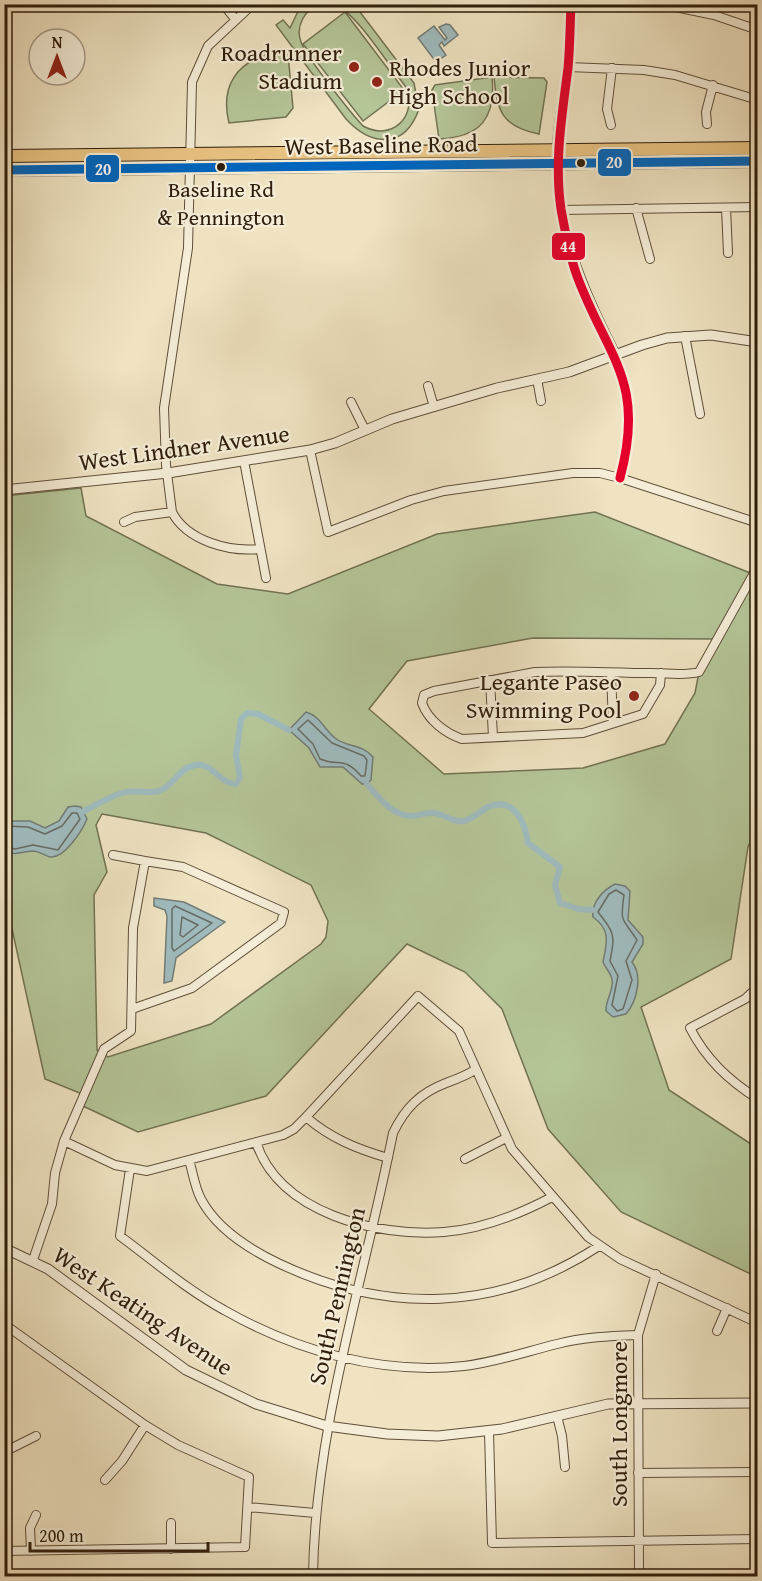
<svg xmlns="http://www.w3.org/2000/svg" width="762" height="1581" viewBox="0 0 762 1581" font-family="'Gentium Book Plus',serif">
<style>
.green{fill:#b4c598;stroke:#727252;stroke-width:1.5;fill-rule:evenodd}
.water{fill:#9fbbbe;stroke:#727c76;stroke-width:1.5}
.lines{fill:none;stroke-linecap:round;stroke-linejoin:round}
.shore{stroke:#676c64;stroke-width:1.5}
.canal{stroke:#9fbbbe;stroke-width:6}
.minor-casing{stroke:#5f4f39;stroke-width:10}
.tertiary-casing{stroke:#5f4f39;stroke-width:11}
.primary-casing{stroke:#2f1e0b;stroke-width:14}
.minor{stroke:#f5edd7;stroke-width:8}
.tertiary{stroke:#f5edd7;stroke-width:9}
.primary{stroke:#e8c281;stroke-width:12}
.bus-1-casing{stroke:#f5edd7;stroke-width:14}
.bus-2-casing{stroke:#f5edd7;stroke-width:14}
.bus-1{stroke:#0065bd;stroke-width:9}
.bus-2{stroke:#e4002b;stroke-width:9}
.poi-dot{fill:#8f2418;stroke:#f5edd7;stroke-width:2}
.bus-dot{fill:#2f1e0b;stroke:#f5edd7;stroke-width:2}
.labels{text-anchor:middle;stroke-width:4.5;stroke-linejoin:round;paint-order:stroke}
.bus-label{font-size:22px;fill:#2f1e0b;stroke:#f5edd7}
.poi-label{font-size:24px;fill:#2f1e0b;stroke:#f5edd7;text-anchor:end}
.street-label{font-size:24px;fill:#2f1e0b;stroke:#f5edd7}
.line-badge{stroke:#f5edd7;stroke-width:2}
.badge-label{font-size:16px;text-anchor:middle;font-weight:bold;fill:#fff}
</style>
<rect width="100%" height="100%" fill="#efe3c2"/>
<filter id="stains"><feTurbulence type="fractalNoise" baseFrequency=".00333" numOctaves="4"/><feColorMatrix values="0 0 0 0 .2 0 0 0 0 .09 0 0 0 0 .02 0 0 0 .5 -.17"/></filter>
<radialGradient id="worn" r=".72"><stop offset=".6" stop-color="#630" stop-opacity="0"/><stop offset="1" stop-color="#630" stop-opacity=".3"/></radialGradient>
<!-- green -->
<path class="green" d="M301 5H320C305 9 295 26 301 42 306 57 351 113 363 126 392 142 418 116 406 87 389 66 358 15 336 5H352L360 12 414 83 419 109C405 149 372 147 346 119L276 25 283 20 290 28Z
M345 12 404 90 363 121 303 44Z
M272 53 288 54 293 108 286 117 229 123C220 87 236 62 272 53Z
M492 77C496 118 481 137 439 139L432 90 435 85Z
M494 77 544 78 547 82 539 134C502 127 497 111 494 77Z
M81 488 86 516 217 584 288 594 437 534 595 512 753 574 757 566V827L748 847 731 959 641 1007 669 1090 757 1148V1277L621 1212 548 1129 502 1009 465 972 407 944 266 1096 138 1132 83 1106 87 1096 45 1079 5 897 4 496ZM533 638 717 639 699 672 695 693 665 744 583 768 444 774 369 709 407 661ZM102 814 206 833 311 885 328 921 326 937 321 944 211 1024 108 1057 97 1050 94 895 107 872 96 825Z"/>
<!-- water -->
<path class="water" d="M446 24 450 25 458 35 444 46 442 42 439 45 446 55 436 62 418 38 434 26 445 40 447 38 439 27Z
M306 712C320 716 324 729 335 738 346 747 362 744 373 757L371 780 367 784H362L343 767H320L309 748 289 730Z
M75 806 81 807 87 819C82 831 64 859 50 857 44 855 39 851 32 851 21 852 16 856 5 851V821H30L45 828 59 821 68 807Z
M615 884 625 886 630 891 628 920 643 937V944L632 962C643 976 637 1001 626 1014L613 1017 606 1011C605 1000 616 987 611 976 609 971 605 967 603 962 607 942 611 930 593 917 591 903 603 890 615 884Z
M154 898 184 902 225 922 176 958 172 981 164 983 167 916 165 910 154 906Z"/>
<g class="lines">
<!-- shore -->
<path class="shore" d="M308 720 332 743 364 756 367 760 365 776H361C344 756 339 767 320 759L313 744 298 729Z
M4 826 28 827 45 834 62 826 72 813H77L80 819 58 850 33 845 15 849 4 846
M616 890 624 895C620 924 622 917 637 940L626 961 632 980 623 1009 617 1011 612 1005 618 976 610 961C615 934 615 934 598 912L609 894Z
M175 906 212 923 174 951 172 948V909Z
M182 917 198 925 183 937 180 935Z"/>
<!-- canal -->
<path class="canal" d="M367 784C378 797 393 816 411 816 419 816 426 812 434 813 445 814 452 823 464 821 474 819 480 811 488 807 515 796 525 823 528 843L560 867 555 885 560 903 578 909 592 910
M84 811C96 805 109 797 122 793 133 789 147 794 159 791 174 786 179 767 196 765 213 763 220 784 236 784L240 777 236 755 241 719 247 713 258 714 289 730"/>
<!-- minor casing -->
<g class="minor-casing">
<path id="minor" d="M223 4 236 20
M253 4 208 46 192 82 188 248 164 408 166 465 172 512C187 541 229 552 259 549
M661 4 714 15 758 30
M568 67 644 70 675 75 758 100
M707 124 706 112 713 85
M611 125 607 109 612 68
M636 208 650 259
M726 208 728 253
M561 210 758 207
M685 336 700 414
M615 354C632 397 632 435 620 478
M537 379 541 401
M428 386 434 407
M351 402 365 430
M310 450 328 532 411 500 444 491 573 473H600L620 478 758 523
M244 461 266 578
M124 522 135 517 172 512
M611 673 613 723
M661 673 660 685 643 714 583 733 462 739C445 733 428 720 422 703L424 695 434 691 535 672C574 670 613 673 652 673 668 673 684 676 699 672L758 566
M490 680 493 737
M113 855 145 861
M758 987 745 999 690 1028C706 1059 728 1080 758 1099
M750 994 758 1004
M306 1117C330 1138 357 1149 388 1158
M64 1141 115 1165 147 1171 283 1135 294 1129 306 1117 418 996 459 1031 512 1149 588 1237 620 1259 758 1323
M256 1142C279 1213 376 1237 444 1232 483 1229 518 1215 552 1197
M465 1159 506 1138
M189 1160C193 1173 195 1188 201 1199 216 1228 249 1249 278 1263 385 1314 498 1313 599 1246
M130 1169 120 1236C154 1261 187 1290 224 1310 296 1351 381 1375 464 1366 496 1362 525 1352 557 1344 583 1337 611 1336 638 1335
M33 1260 52 1204 55 1173 64 1141 104 1049 131 1031 133 928 145 861 183 867 284 912 281 923 192 988 132 1009
M4 1324 145 1425 178 1445 249 1477 245 1547 4 1551
M717 1331 727 1308
M557 1416 562 1436 565 1467
M489 1432 492 1543 758 1539
M4 1452 36 1436
M638 1473 758 1472
M105 1480 122 1461 145 1425
M248 1507 315 1513
M171 1523V1549
M31 1551 30 1528 36 1515
M313 1576C315 1427 364 1280 393 1133 405 1108 420 1093 446 1083 457 1079 468 1075 476 1069
M639 1576 638 1335 656 1274"/>
</g>
<!-- tertiary casing -->
<g class="tertiary-casing">
<path id="tertiary" d="M571 4C570 26 570 47 568 68 565 93 559 117 558 141 553 223 579 283 615 354
M4 490 168 473 310 450 335 443 392 419 497 388 569 372 642 345 667 338 711 335 758 342
M4 1248 48 1269 186 1370 256 1404 327 1426 387 1434 438 1436 502 1429 608 1404 758 1403"/>
</g>
<!-- primary casing -->
<g class="primary-casing">
<path id="primary" d="M4 156 758 148
M4 170 758 161"/>
</g>
<!-- minor -->
<use href="#minor" class="minor"/>
<!-- tertiary -->
<use href="#tertiary" class="tertiary"/>
<!-- primary -->
<use href="#primary" class="primary"/>
<!-- bus-1 casing -->
<g class="bus-1-casing">
<path id="bus-1" d="M4 170 758 161"/>
</g>
<!-- bus-2 casing -->
<g class="bus-2-casing">
<path id="bus-2" d="M571 4C570 26 570 47 568 68 562 116 554 161 561 209 565 231 569 254 577 276 608 359 646 380 620 478"/>
</g>
<!-- bus-1 -->
<use href="#bus-1" class="bus-1"/>
<!-- bus-2 -->
<use href="#bus-2" class="bus-2"/>
</g>
<!-- markers -->
<g class="poi-dot">
<circle cx="354" cy="67" r="6"/>
<circle cx="377" cy="82" r="6"/>
<circle cx="634" cy="696" r="6"/>
</g>
<g class="bus-dot">
<circle cx="581" cy="163" r="5"/>
<circle cx="221" cy="167" r="5"/>
</g>
<g class="labels">
<!-- bus labels -->
<g class="bus-label">
<text x="221" y="197">Baseline Rd<tspan x="221" dy="28">&amp; Pennington</tspan></text>
</g>
<!-- poi labels -->
<g class="poi-label">
<text x="342" y="61">Roadrunner<tspan x="342" dy="28">Stadium</tspan></text>
<text x="389" y="76" text-anchor="start">Rhodes Junior<tspan x="389" dy="28">High School</tspan></text>
<text x="622" y="690">Legante Paseo<tspan x="622" dy="28">Swimming Pool</tspan></text>
</g>
<!-- street labels -->
<g class="street-label">
<text transform="translate(381 145) rotate(-1)" y="8">West Baseline Road</text>
<text transform="translate(184 448) rotate(-8)" y="8">West Lindner Avenue</text>
<text transform="translate(337 1296) rotate(-77)" y="8">South Pennington</text>
<text transform="translate(143 1311) rotate(34)" y="8">West Keating Avenue</text>
<text transform="translate(619 1424) rotate(-90)" y="8">South Longmore</text>
</g>
</g>
<g class="line-badge">
<rect x="597" y="148" width="35" height="29" rx="6" fill="#0065bd"/>
<rect x="85" y="154" width="35" height="29" rx="6" fill="#0065bd"/>
<rect x="551" y="232" width="35" height="29" rx="6" fill="#e4002b"/>
</g>
<g class="badge-label">
<text x="614" y="168">20</text>
<text x="103" y="175">20</text>
<text x="568" y="252">44</text>
</g>
<!-- margin -->
<rect width="762" height="1581" fill="none" stroke="#efe3c2" stroke-width="24"/>
<rect x="6" y="6" width="750" height="1569" fill="none" stroke="#2f1e0b" stroke-width="3"/>
<rect x="12" y="12" width="738" height="1557" fill="none" stroke="#2f1e0b" stroke-width="1.5"/>
<!-- north arrow -->
<g transform="translate(57 57)"><circle r="28" fill="#f5edd7" stroke="#a69a85" stroke-width="1.5"/>
<path d="M0-4.5L10 22L0 15L-10 22Z" fill="#8f2418"/>
<text y="-9" font-size="16" font-weight="bold" text-anchor="middle" fill="#2f1e0b">N</text>
</g>
<!-- scale -->
<path d="M30 1542v9h178v-9" fill="none" stroke="#2f1e0b" stroke-width="3"/>
<text x="39" y="1542" font-size="18" fill="#2f1e0b" stroke="#f5edd7" stroke-width="4.5" paint-order="stroke">200 m</text>
<rect width="100%" height="100%" filter="url(#stains)"/>
<rect width="100%" height="100%" fill="url(#worn)"/>
</svg>
